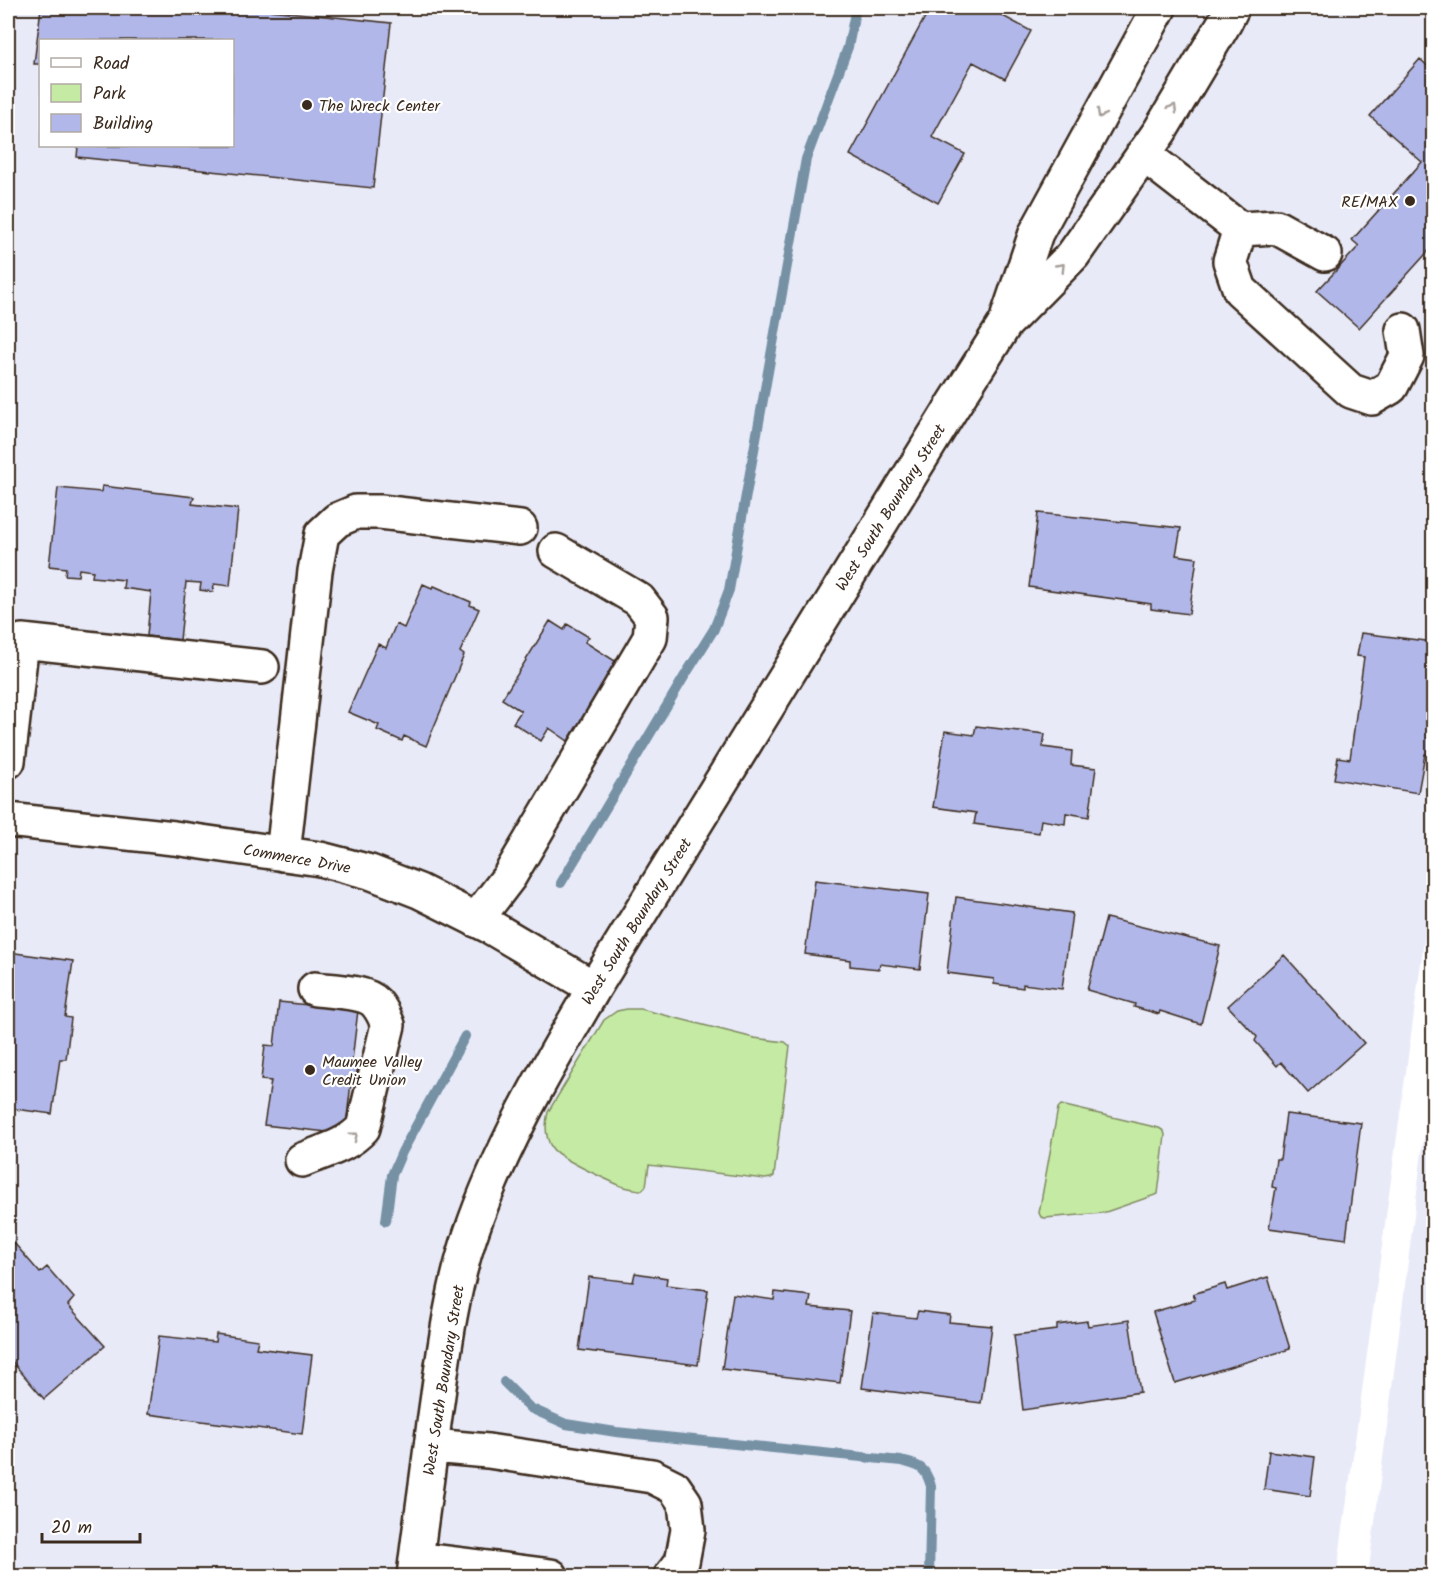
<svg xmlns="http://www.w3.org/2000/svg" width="1441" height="1584" viewBox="0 0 1441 1584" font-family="Kalam,sans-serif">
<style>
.built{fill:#e8eaf8;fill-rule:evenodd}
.green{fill:#c4eaa4;stroke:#808a61;stroke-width:1.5}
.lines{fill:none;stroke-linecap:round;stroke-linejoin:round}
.stream{stroke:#7691a4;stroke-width:10}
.building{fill:#b1b8e9;stroke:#3b2a1e;stroke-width:1.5}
.minor-casing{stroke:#3b2a1e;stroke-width:38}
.minor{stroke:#fff;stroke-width:33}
.oneway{stroke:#a79f9a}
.poi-dot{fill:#3b2a1e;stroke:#fff;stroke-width:2}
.labels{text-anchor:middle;stroke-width:4.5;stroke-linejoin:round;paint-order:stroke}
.poi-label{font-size:16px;fill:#3b2a1e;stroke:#fff;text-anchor:start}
.street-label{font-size:16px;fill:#3b2a1e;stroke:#fff}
</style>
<rect width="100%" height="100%" fill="#fff"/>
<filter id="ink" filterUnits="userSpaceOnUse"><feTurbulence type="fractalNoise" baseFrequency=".0167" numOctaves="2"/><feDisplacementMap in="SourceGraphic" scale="12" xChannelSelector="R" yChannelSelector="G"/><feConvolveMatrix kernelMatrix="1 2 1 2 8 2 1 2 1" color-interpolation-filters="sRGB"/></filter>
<g filter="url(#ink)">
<!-- built -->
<path class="built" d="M8 8H1433L1434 493 1425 504 1434 532V868L1337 1572 1368 1576 1433 1066V1576H8ZM40 40H232V146H40Z"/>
<!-- green -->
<path class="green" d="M627 1009H641L754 1038 785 1042 790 1046 774 1176 771 1178 765 1179 649 1165 646 1186 642 1190H640C634 1189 627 1188 621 1186 608 1180 559 1159 552 1148 545 1137 545 1124 548 1112L604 1020 617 1011Z
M1061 1105 1159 1128 1164 1131 1165 1135 1158 1194 1103 1213 1045 1218 1041 1217 1039 1213 1058 1108Z"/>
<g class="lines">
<!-- stream -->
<path class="stream" d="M561 883 684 677 714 629 729 590 806 159 848 47 856 8
M386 1221 392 1175 402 1152 465 1036
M504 1382 530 1408 566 1424 616 1432 901 1461C920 1466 925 1466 931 1486L929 1576"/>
</g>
<!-- building -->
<path class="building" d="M41 8H250L391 23 373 188 77 157 78 146H232V40H40V64H34Z
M930 8H988L1031 31 1005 79 973 62 932 137 965 154 938 203 850 155Z
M1420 59 1434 72V245L1359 328 1317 291 1359 246 1352 240 1422 162 1370 116Z
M102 486 194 497 192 504 238 509 230 586 214 584 213 592 200 590 201 583 186 582 180 640 147 636 151 592 123 588 124 580 92 577 93 571 79 569 78 576 65 575 66 568 49 566 58 488 101 492Z
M1038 513 1181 528 1176 555 1197 558 1189 614 1151 609V604L1029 587Z
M423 584 432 588 434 586 471 602 470 605 479 609 460 652 464 655 426 746 404 736 402 741 377 730 379 725 348 712 378 644 386 648 396 624 404 628Z
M550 621 564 630 567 624 589 637 585 642 615 661 606 677 612 680 601 698 596 695 588 707 594 710 582 728 578 725 568 741 549 728 541 741 513 723 521 711 502 699Z
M1361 633 1434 642V755L1425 754 1418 793 1334 779 1338 757 1350 759 1364 657 1357 656Z
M976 726 1045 734 1043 747 1072 751 1071 765 1096 768 1089 817 1066 813 1065 824 1041 820 1039 833 974 824 976 813 933 807 945 731 974 735Z
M815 880 929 894 920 969 880 964 879 969 850 966V960L805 954Z
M956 897 1072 913 1062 989 1023 984V988L994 984V979L947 973Z
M1106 918 1220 946 1201 1024 1160 1011 1159 1014 1134 1007 1135 1004 1087 990Z
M8 952 73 961 65 1017 71 1018 66 1059H60L52 1114 8 1108Z
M1284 955 1364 1043 1308 1093 1281 1062 1277 1066 1255 1041 1257 1037 1228 1006Z
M279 1002 358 1010 352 1061H358L356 1083H351L345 1134 264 1125 271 1081 261 1080 265 1045 274 1046Z
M1286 1114 1361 1123 1346 1239 1269 1228 1276 1188 1272 1187 1276 1159H1280Z
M8 1236 40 1273 47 1267 74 1298 68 1305 105 1346 44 1399 8 1357Z
M635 1273 667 1278 666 1285 708 1290 698 1365 579 1350 589 1277 633 1282Z
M1268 1277 1290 1349 1175 1383 1153 1312 1195 1300 1193 1294 1225 1284 1227 1290Z
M775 1292 811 1296 809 1307 850 1311 840 1383 722 1369 733 1294 774 1300Z
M918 1311 950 1315 949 1322 992 1326 981 1403 862 1388 873 1313 916 1318Z
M1129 1320 1140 1392 1023 1410 1014 1335 1057 1330V1325L1087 1321 1088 1326Z
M216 1334 258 1340 256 1348 312 1355 302 1434 148 1414 159 1336 215 1342Z
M1269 1451 1315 1457 1310 1496 1264 1489Z"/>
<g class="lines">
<!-- minor casing -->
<g class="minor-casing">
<path id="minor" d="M1143 154 1240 229 1276 227 1325 254
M1240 229 1230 261 1240 290 1351 391 1372 398 1391 387 1407 356 1403 330
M1008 316 1036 233 1159 8
M8 761 22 641 262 667
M8 820 174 838 320 859 370 872 419 891 489 926 594 988
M283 854 315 571 322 534 337 520 356 512H380L520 528
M476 920 509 877 650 638 652 617 639 600 556 551
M302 1160C324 1151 347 1146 363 1128L388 1025C385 1017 382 1010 376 1003 365 991 331 991 315 989
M432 1446 488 1451 652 1476 674 1487 685 1503 688 1530 682 1562 671 1576
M416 1559 551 1576
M414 1576C420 1525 428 1474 434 1423 443 1361 450 1296 470 1236 500 1147 547 1068 594 988L951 409 1005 324 1073 255 1160 131 1225 22 1232 8"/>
</g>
<!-- minor -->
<use href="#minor" class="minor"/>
</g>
<!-- one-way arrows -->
<defs><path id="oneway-chevron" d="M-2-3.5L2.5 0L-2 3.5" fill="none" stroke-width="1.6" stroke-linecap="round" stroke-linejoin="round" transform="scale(1.5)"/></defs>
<g class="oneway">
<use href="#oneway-chevron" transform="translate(1173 108) rotate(-59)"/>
<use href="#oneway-chevron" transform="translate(1101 114) rotate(119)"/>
<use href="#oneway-chevron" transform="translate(1061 267) rotate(-46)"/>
<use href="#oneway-chevron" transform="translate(354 1136) rotate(-38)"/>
</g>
</g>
<!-- markers -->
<g class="poi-dot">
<circle cx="307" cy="105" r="6"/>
<circle cx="1410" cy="201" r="6"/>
<circle cx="310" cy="1070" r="6"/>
</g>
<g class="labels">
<!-- poi labels -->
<g class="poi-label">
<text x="319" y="111">The Wreck Center</text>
<text x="1398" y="207" text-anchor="end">RE/MAX</text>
<text x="322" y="1067">Maumee Valley<tspan x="322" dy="18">Credit Union</tspan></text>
</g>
<!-- street labels -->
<g class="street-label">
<text transform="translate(890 507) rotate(-58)" y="6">West South Boundary Street</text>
<text transform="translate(297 858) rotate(10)" y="6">Commerce Drive</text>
<text transform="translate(636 921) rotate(-58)" y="6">West South Boundary Street</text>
<text transform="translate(443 1380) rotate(-81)" y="6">West South Boundary Street</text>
</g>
</g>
<!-- margin -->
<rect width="1441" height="1584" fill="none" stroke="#fff" stroke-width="30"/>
<rect x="15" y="15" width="1411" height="1554" fill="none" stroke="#3b2a1e" stroke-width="2" filter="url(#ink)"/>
<!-- legend -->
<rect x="39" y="39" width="195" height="108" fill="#ffffff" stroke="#b1aaa5" stroke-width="1.5"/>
<rect x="51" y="58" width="30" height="9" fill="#ffffff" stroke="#b1aaa5" stroke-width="1.5"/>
<text x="93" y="69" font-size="18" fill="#3b2a1e">Road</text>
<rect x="51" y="84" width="30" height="18" fill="#c4eaa4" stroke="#b1aaa5" stroke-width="1.5"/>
<text x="93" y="99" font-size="18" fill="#3b2a1e">Park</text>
<rect x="51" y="114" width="30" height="18" fill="#b1b8e9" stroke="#b1aaa5" stroke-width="1.5"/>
<text x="93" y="129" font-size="18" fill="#3b2a1e">Building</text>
<!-- scale -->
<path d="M42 1533v9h98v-9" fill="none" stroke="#3b2a1e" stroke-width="3"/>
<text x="51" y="1533" font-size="18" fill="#3b2a1e" stroke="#ffffff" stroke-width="4.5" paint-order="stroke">20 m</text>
</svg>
